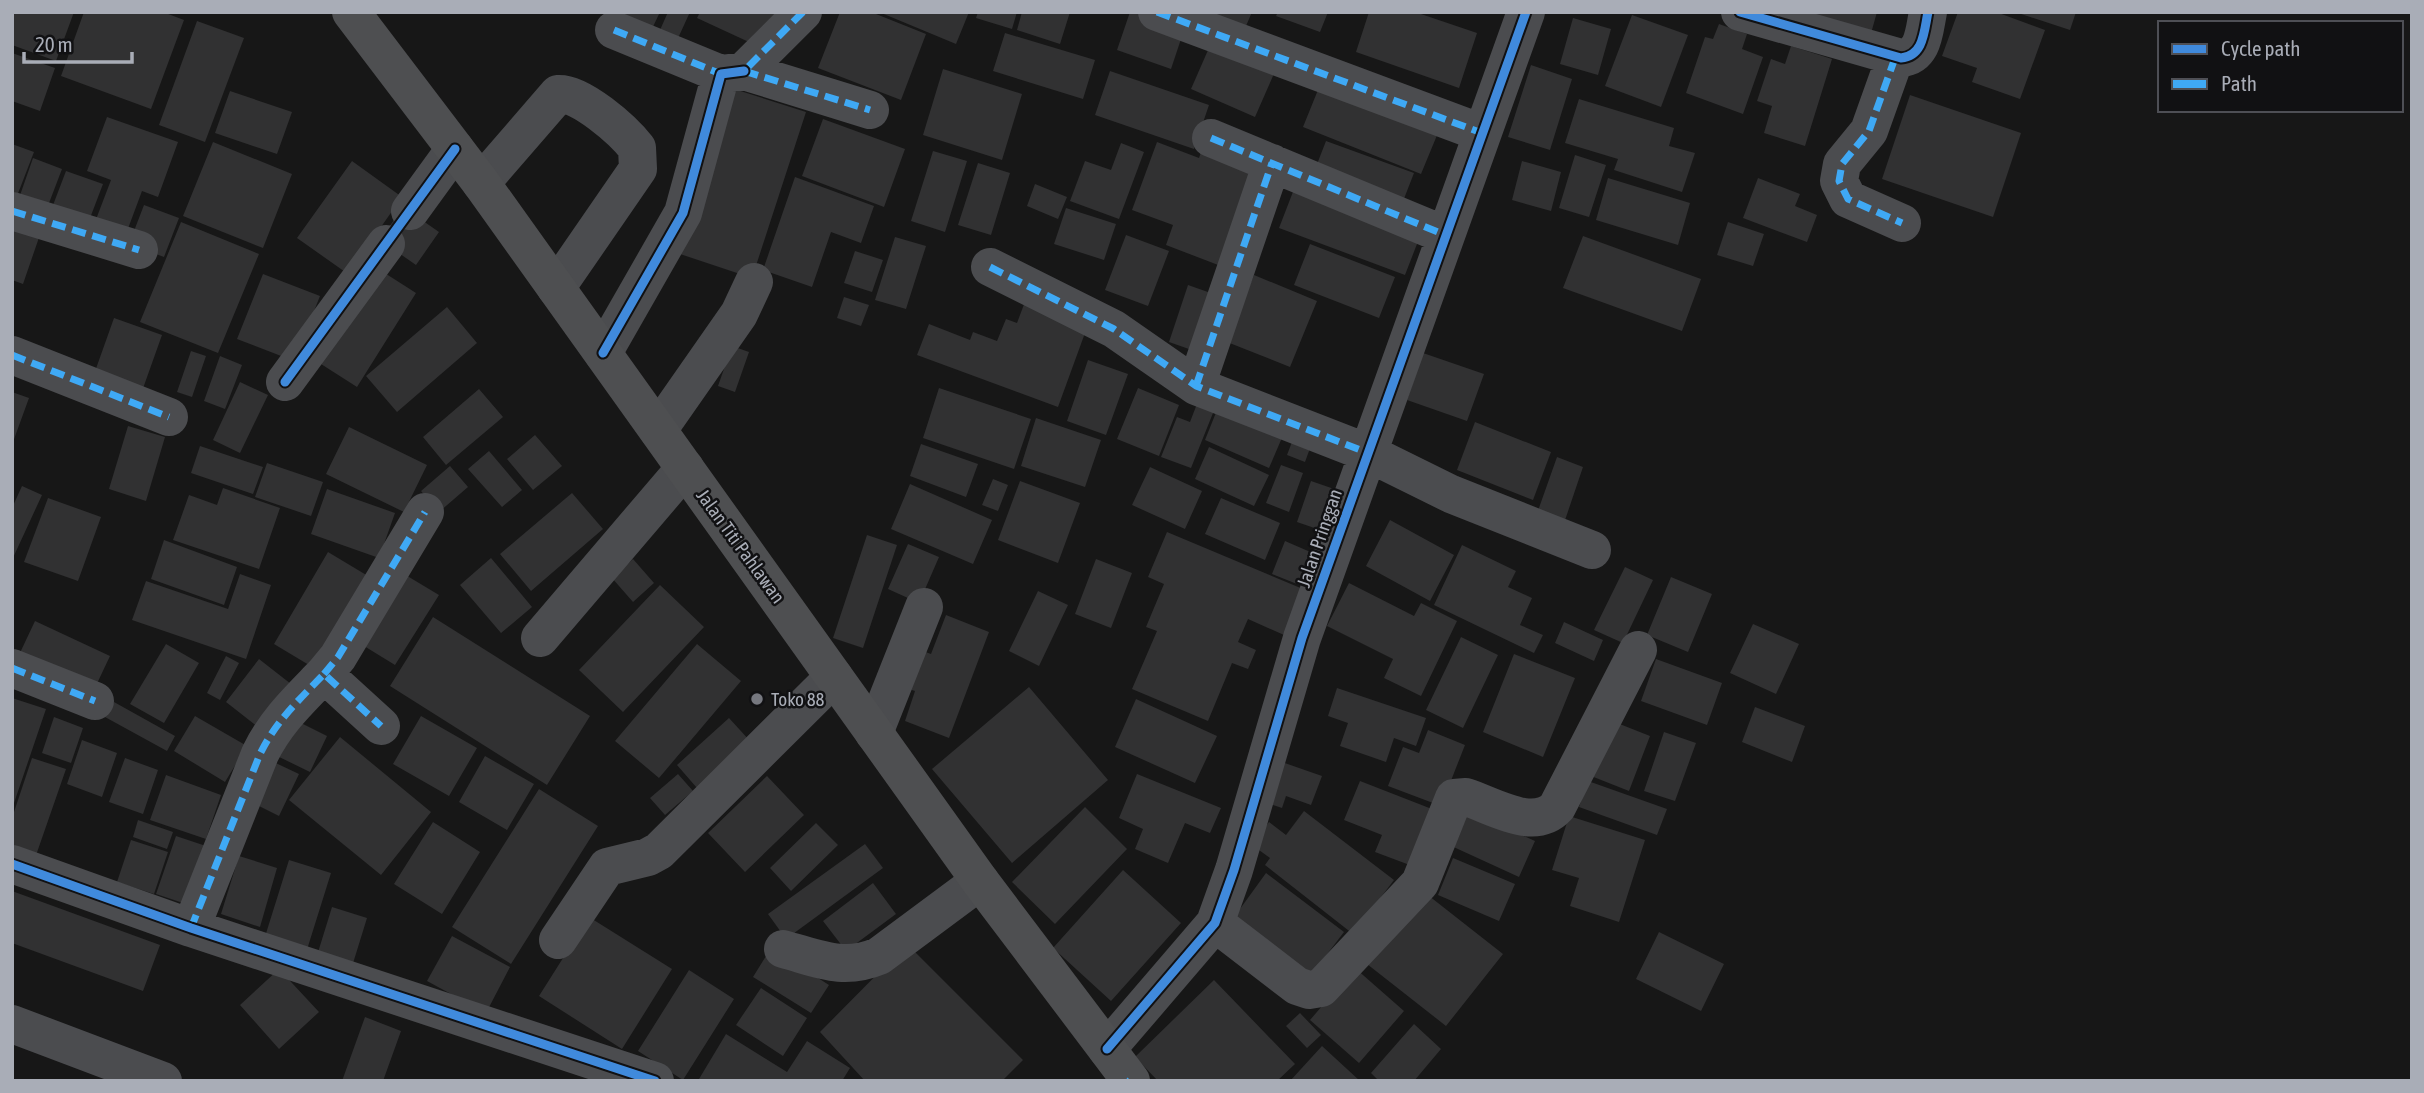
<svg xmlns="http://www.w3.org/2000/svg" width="2424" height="1093" viewBox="0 0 2424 1093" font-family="'Asap Condensed',sans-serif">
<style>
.building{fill:#313132}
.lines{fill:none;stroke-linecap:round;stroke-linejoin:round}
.minor{stroke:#4b4c4f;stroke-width:38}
.major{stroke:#4e4f51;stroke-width:38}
.quiet{stroke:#3fa9f5;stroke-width:7;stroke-dasharray:14 7;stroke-linecap:butt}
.cycleway-casing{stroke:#111113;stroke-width:13}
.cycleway{stroke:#408adc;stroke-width:9}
.poi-dot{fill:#76787f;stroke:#111113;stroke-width:2.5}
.labels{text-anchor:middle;stroke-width:5;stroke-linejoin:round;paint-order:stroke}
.street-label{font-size:19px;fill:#a9adb7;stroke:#111113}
.poi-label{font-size:19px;fill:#a9adb7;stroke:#111113;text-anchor:start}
</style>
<rect width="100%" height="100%" fill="#171717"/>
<!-- building -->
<path class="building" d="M12 12H74L56 61 12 45Z
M84 12H163L184 20 151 109 61 76Z
M625 12H660L650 33 622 20Z
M668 12H690L674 47 656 39Z
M700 12H780L764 49 697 18Z
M840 12H871L926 34 901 100 818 68Z
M879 12H969L956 44Z
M978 12H1017L1012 29 976 18Z
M1022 12H1070L1060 44 1017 30Z
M1130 12H1144L1185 27 1171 69 1117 50Z
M1209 12H1252L1246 26Z
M1278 12H1328L1320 32 1276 16Z
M1369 12H1415L1477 33 1459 88 1356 52Z
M1800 12H1877L1870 37Z
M1958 12H1996L2045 30 2020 99 1972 82 1977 68 1942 56Z
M2015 12H2076L2070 30Z
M1632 15 1688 35 1661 107 1605 86Z
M1573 18 1611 29 1598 75 1560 64Z
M197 21 244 38 205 142 159 125Z
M1719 24 1747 34 1742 49 1763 57 1743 114 1686 93 1705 37 1713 39Z
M1005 33 1095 60 1083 99 993 71Z
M1212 41 1276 69 1255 117 1191 89Z
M1791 46 1832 59 1805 146 1764 133 1772 106 1757 101 1771 59 1785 64Z
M12 53 55 68 40 111 12 101Z
M1531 65 1572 79 1550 150 1508 137Z
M943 69 1022 94 1002 160 923 135Z
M1110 71 1209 105 1194 149 1095 115Z
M1322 80 1440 128 1421 174 1303 127Z
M731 88 806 112 752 278 677 253Z
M230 91 292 112 277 154 215 133Z
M1910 95 2021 133 1993 217 1882 179Z
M1579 99 1674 128 1669 146 1695 153 1682 192 1614 170 1618 159 1565 143Z
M107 117 178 142 158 197 142 191 126 234 95 222 111 180 87 171Z
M823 119 905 149 884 207 802 176Z
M1326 141 1414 173 1400 209 1312 177Z
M213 142 292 174 263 248 183 216Z
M1157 142 1199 158 1204 143 1265 166 1226 268 1166 245 1173 225 1132 210Z
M1121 143 1144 152 1119 219 1070 201 1085 161 1111 170Z
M12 144 34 152 12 209Z
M933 151 967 161 945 232 911 221Z
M1575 155 1606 165 1589 217 1559 208Z
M33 158 62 169 46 211 18 201Z
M352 161 402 197 348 274 297 238Z
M1522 161 1561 172 1551 211 1512 200Z
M978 163 1010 173 991 235 958 225Z
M66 171 103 184 87 226 50 213Z
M795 177 874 206 861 243 831 232 812 287 763 270Z
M1608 178 1690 203 1678 245 1596 220Z
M1758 178 1800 194 1795 206 1817 215 1807 242 1743 218Z
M1035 184 1067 197 1058 219 1027 206Z
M1296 184 1422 231 1405 275 1279 228Z
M144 205 179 218 164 257 129 244Z
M403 207 439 232 416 265 380 240Z
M1066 208 1116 224 1104 260 1054 244Z
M12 215 43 226 23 284 12 280Z
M181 222 259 254 218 353 140 322Z
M1728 222 1764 234 1753 266 1717 255Z
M1126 235 1169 251 1148 306 1105 290Z
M1583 236 1701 279 1682 331 1563 288Z
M895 237 926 246 906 309 875 300Z
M1310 244 1395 277 1379 318 1294 285Z
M855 251 883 260 872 292 844 283Z
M380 270 416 293 357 387 321 364Z
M263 274 320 296 294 361 237 339Z
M1254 275 1317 301 1290 367 1227 342Z
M1188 285 1225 298 1206 355 1169 342Z
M844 297 869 305 861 326 837 318Z
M1026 299 1089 322 1058 407 917 355 929 324 970 340 973 332 997 341 1006 319 1017 323Z
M447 307 477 343 397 412 366 376Z
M114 318 162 335 141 394 93 377Z
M732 346 749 352 735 392 718 386Z
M191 351 206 356 192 397 177 392Z
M1423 353 1484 374 1467 421 1407 400Z
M220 356 242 365 225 409 204 401Z
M1088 360 1128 374 1106 435 1067 421Z
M240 382 268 395 240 453 213 440Z
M939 388 1031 419 1014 469 923 438Z
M1138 388 1179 405 1159 456 1117 439Z
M479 389 503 417 446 465 423 437Z
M12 392 29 398 13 442H12Z
M1200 396 1217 403 1191 468 1161 457 1177 417 1190 422Z
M1219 405 1284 433 1269 468 1205 440Z
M1036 418 1101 440 1085 487 1021 466Z
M1475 422 1551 452 1533 500 1457 470Z
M128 426 165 437 146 501 109 489Z
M349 427 427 465 404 512 326 474Z
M1295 434 1313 440 1305 462 1287 455Z
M535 435 562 466 533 490 507 459Z
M921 444 978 464 966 497 910 476Z
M200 446 263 467 253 494 191 473Z
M1209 447 1269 475 1254 506 1195 479Z
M489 451 522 490 502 507 468 469Z
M1557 457 1583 467 1561 532 1534 522Z
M267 463 323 482 311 516 255 497Z
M1281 465 1303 473 1289 512 1266 503Z
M450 466 468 487 439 512 421 491Z
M1150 467 1202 491 1185 529 1132 505Z
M993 479 1008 485 998 511 982 505Z
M1020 481 1080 503 1058 563 998 540Z
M1311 481 1340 491 1326 532 1297 522Z
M910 484 992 520 973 564 891 529Z
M22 486 42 495 12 560V508Z
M223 488 280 508 259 569 173 540 189 495 217 505Z
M327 489 395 513 379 558 311 534Z
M572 493 603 529 531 591 500 554Z
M48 498 101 517 78 581 24 562Z
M1221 498 1280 523 1265 560 1205 534Z
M1390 520 1454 555 1430 601 1366 566Z
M1167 532 1303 589 1284 635 1248 619 1238 642 1256 650 1248 669 1232 663 1208 721 1132 689 1157 631 1146 627 1164 584 1148 577Z
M867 535 897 545 863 648 833 638Z
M164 540 237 567 224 605 151 579Z
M1285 541 1315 554 1302 586 1272 574Z
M908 544 939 557 919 603 888 589Z
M1462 545 1516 571 1508 587 1532 598 1520 625 1543 635 1534 653 1434 605Z
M328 552 368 576 314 668 274 644Z
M491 558 532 607 501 633 460 585Z
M633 559 654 583 633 602 612 578Z
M1096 559 1132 573 1111 628 1075 614Z
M1625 567 1653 580 1623 643 1594 630Z
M394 568 439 595 395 665 351 638Z
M240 574 271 585 246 659 132 620 146 581 228 609Z
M1671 577 1712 594 1688 652 1647 635Z
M1349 583 1414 616 1421 603 1457 621 1421 696 1384 678 1393 659 1327 626Z
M660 585 704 627 623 712 579 670Z
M1038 591 1068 605 1039 666 1009 651Z
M946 615 989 632 949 738 905 721 915 691 906 688 920 650 931 654Z
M433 617 590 716 547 785 390 686Z
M35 621 110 656 93 692 18 657Z
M1564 622 1603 640 1594 661 1555 643Z
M1753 624 1799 644 1776 694 1730 673Z
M1461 637 1498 655 1463 728 1426 710Z
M166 644 199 663 164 723 130 704Z
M697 644 741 681 659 778 615 741Z
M1514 654 1575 678 1543 757 1483 732Z
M226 656 239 663 220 700 207 693Z
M259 659 291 684 258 727 226 702Z
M1656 659 1722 683 1707 725 1641 701Z
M1029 687 1108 780 1012 863 932 769Z
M1337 688 1426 718 1416 746 1394 738 1386 762 1340 746 1348 723 1328 716Z
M12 698 46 709 13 806 12 805Z
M1136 699 1217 736 1195 783 1115 747Z
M114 702 175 736 167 751 105 717Z
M1755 707 1805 726 1792 762 1742 742Z
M195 716 247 746 225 782 174 751Z
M421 716 477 748 449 796 393 764Z
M54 717 83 728 71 763 42 753Z
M289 717 327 736 310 772 271 753Z
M729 718 750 741 697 788 677 765Z
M1607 719 1650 736 1629 791 1586 774Z
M1428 730 1465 745 1441 806 1388 786 1403 747 1419 753Z
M1664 732 1696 743 1675 801 1644 791Z
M340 737 431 812 381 875 289 800Z
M82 740 117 753 102 797 67 784Z
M485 756 534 784 507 830 459 802Z
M263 757 299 774 279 816 243 798Z
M32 758 66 769 34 861 12 854V818Z
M125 758 158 770 143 814 109 802Z
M1279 761 1322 776 1311 805 1286 796 1282 808 1264 802Z
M678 774 693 791 665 815 650 798Z
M1137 774 1221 808 1210 833 1185 823 1168 863 1135 849 1143 829 1119 818Z
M166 775 221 795 206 839 150 820Z
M767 776 804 815 745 872 708 833Z
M1360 781 1437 811 1415 867 1375 852 1382 835 1344 820Z
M1588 781 1667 809 1657 835 1579 807Z
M539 789 598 826 511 964 452 927Z
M1085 807 1127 849 1055 924 1012 882Z
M1463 809 1535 841 1519 877 1447 844Z
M1304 811 1394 880 1353 934 1265 865 1270 858 1252 845 1269 822 1286 835Z
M1569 816 1645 840 1619 922 1570 906 1579 878 1552 870Z
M138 820 173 832 167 849 133 837Z
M433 822 480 852 442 914 394 884Z
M816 823 838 845 791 891 770 868Z
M176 836 209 847 189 905 156 894Z
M131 840 168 852 154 894 117 882Z
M865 844 883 868 786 939 768 914Z
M239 856 277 868 260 927 221 914Z
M1453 858 1515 884 1499 921 1438 895Z
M289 860 331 873 305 956 263 943Z
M1123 870 1181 923 1111 1001 1053 948Z
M1266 873 1344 932 1309 978 1232 920Z
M873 883 896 914 846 951 823 921Z
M12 891 160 945 143 991 12 943Z
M1424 892 1503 954 1446 1026 1367 964Z
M332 907 367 918 350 973 315 962Z
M589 917 672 969 622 1049 539 996Z
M1659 932 1724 964 1701 1011 1636 979Z
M452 936 510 967 486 1013 427 981Z
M907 944 1023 1060 1002 1081H865L820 1032Z
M771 948 829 985 811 1013 753 977Z
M1355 968 1404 1011 1359 1063 1310 1020Z
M279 969 319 1012 279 1049 240 1005Z
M689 970 734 999 683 1080 638 1051Z
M1214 980 1295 1064 1277 1081H1158L1135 1057Z
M761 988 807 1018 783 1056 736 1025Z
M1300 1013 1321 1035 1307 1048 1286 1026Z
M365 1017 401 1031 383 1081H342Z
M1414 1024 1441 1049 1414 1081H1379L1371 1073Z
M726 1034 787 1072 807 1041 850 1068 842 1081H703L699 1079Z
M1322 1046 1360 1081H1290Z"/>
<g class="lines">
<!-- minor -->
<path class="minor" d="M803 12 744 71 870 110
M1157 12 1482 133
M1740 12 1901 58C1924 56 1924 31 1928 12
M614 30 721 74
M1895 58 1869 131 1842 164 1839 181 1848 199 1902 223
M1211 138 1445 235
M481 183 558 94C580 92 623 130 637 148L638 169 556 288
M12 211 139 250
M410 211 455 149
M990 267 1114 329 1196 386 1368 453 1451 494 1592 550
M603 353 683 213 721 74 744 71
M12 355 169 417
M285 382 386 244
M1196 386 1272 163
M658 430 739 314 754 282
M540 638 685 468
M12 668 95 701
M324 674 338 657 425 512
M874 733 924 607
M12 864 191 928 655 1081
M1215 923 1297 986 1309 990 1321 988 1420 883 1454 798 1466 797C1494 806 1534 832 1557 807L1638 650
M191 928 260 754C276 721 299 700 324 674L381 726
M558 940 607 867 648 857 659 851 834 677
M783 949C820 959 843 971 879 956L980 881
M12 1024 163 1081
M1107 1049 1215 923 1234 870 1302 638 1526 12"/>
<!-- major -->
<path class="major" d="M351 12 481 183 980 881 1131 1081"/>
<!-- quiet -->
<path class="quiet" d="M803 12 744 71 870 110
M1157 12 1482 133
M614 30 721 74
M1895 58 1869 131 1842 164 1839 181 1848 199 1902 223
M1211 138 1445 235
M12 211 139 250
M990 267 1114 329 1196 386 1368 453
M12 355 169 417
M1196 386 1272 163
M12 668 95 701
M324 674 338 657 425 512
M191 928 260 754C276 721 299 700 324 674L381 726
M1129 1081 1130 1080"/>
<!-- cycleway casing -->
<g class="cycleway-casing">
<path id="cycleway" d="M1740 12 1901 58C1924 56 1924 31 1928 12
M603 353 683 213 721 74 744 71
M285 382 455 149
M12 864 191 928 655 1081
M1107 1049 1215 923 1234 870 1302 638 1526 12"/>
</g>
<!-- cycleway -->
<use href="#cycleway" class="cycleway"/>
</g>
<!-- markers -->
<circle class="poi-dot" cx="757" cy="699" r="7"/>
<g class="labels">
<!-- street labels -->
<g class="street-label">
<text transform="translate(1319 538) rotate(-71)" y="7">Jalan Pringgan</text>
<text transform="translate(741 546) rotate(54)" y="7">Jalan Titi Pahlawan</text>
</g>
<!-- poi labels -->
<g class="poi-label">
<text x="771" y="706">Toko 88</text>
</g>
</g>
<!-- border -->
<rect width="2424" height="1093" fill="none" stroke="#a9adb7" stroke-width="28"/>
<!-- legend -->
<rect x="2158" y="21" width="245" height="91" fill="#111113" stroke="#4e4f55" stroke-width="2"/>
<rect x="2172" y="44" width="35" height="10" fill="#408adc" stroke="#4e4f55" stroke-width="2"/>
<text x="2221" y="56" font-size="21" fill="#a9adb7">Cycle path</text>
<rect x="2172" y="79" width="35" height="10" fill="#3fa9f5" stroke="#4e4f55" stroke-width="2"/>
<text x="2221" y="91" font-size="21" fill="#a9adb7">Path</text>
<!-- scale -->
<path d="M24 52v10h108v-10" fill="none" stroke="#a9adb7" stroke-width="3.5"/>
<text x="35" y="52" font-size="21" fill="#a9adb7" stroke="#111113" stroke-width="5" paint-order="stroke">20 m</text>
</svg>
